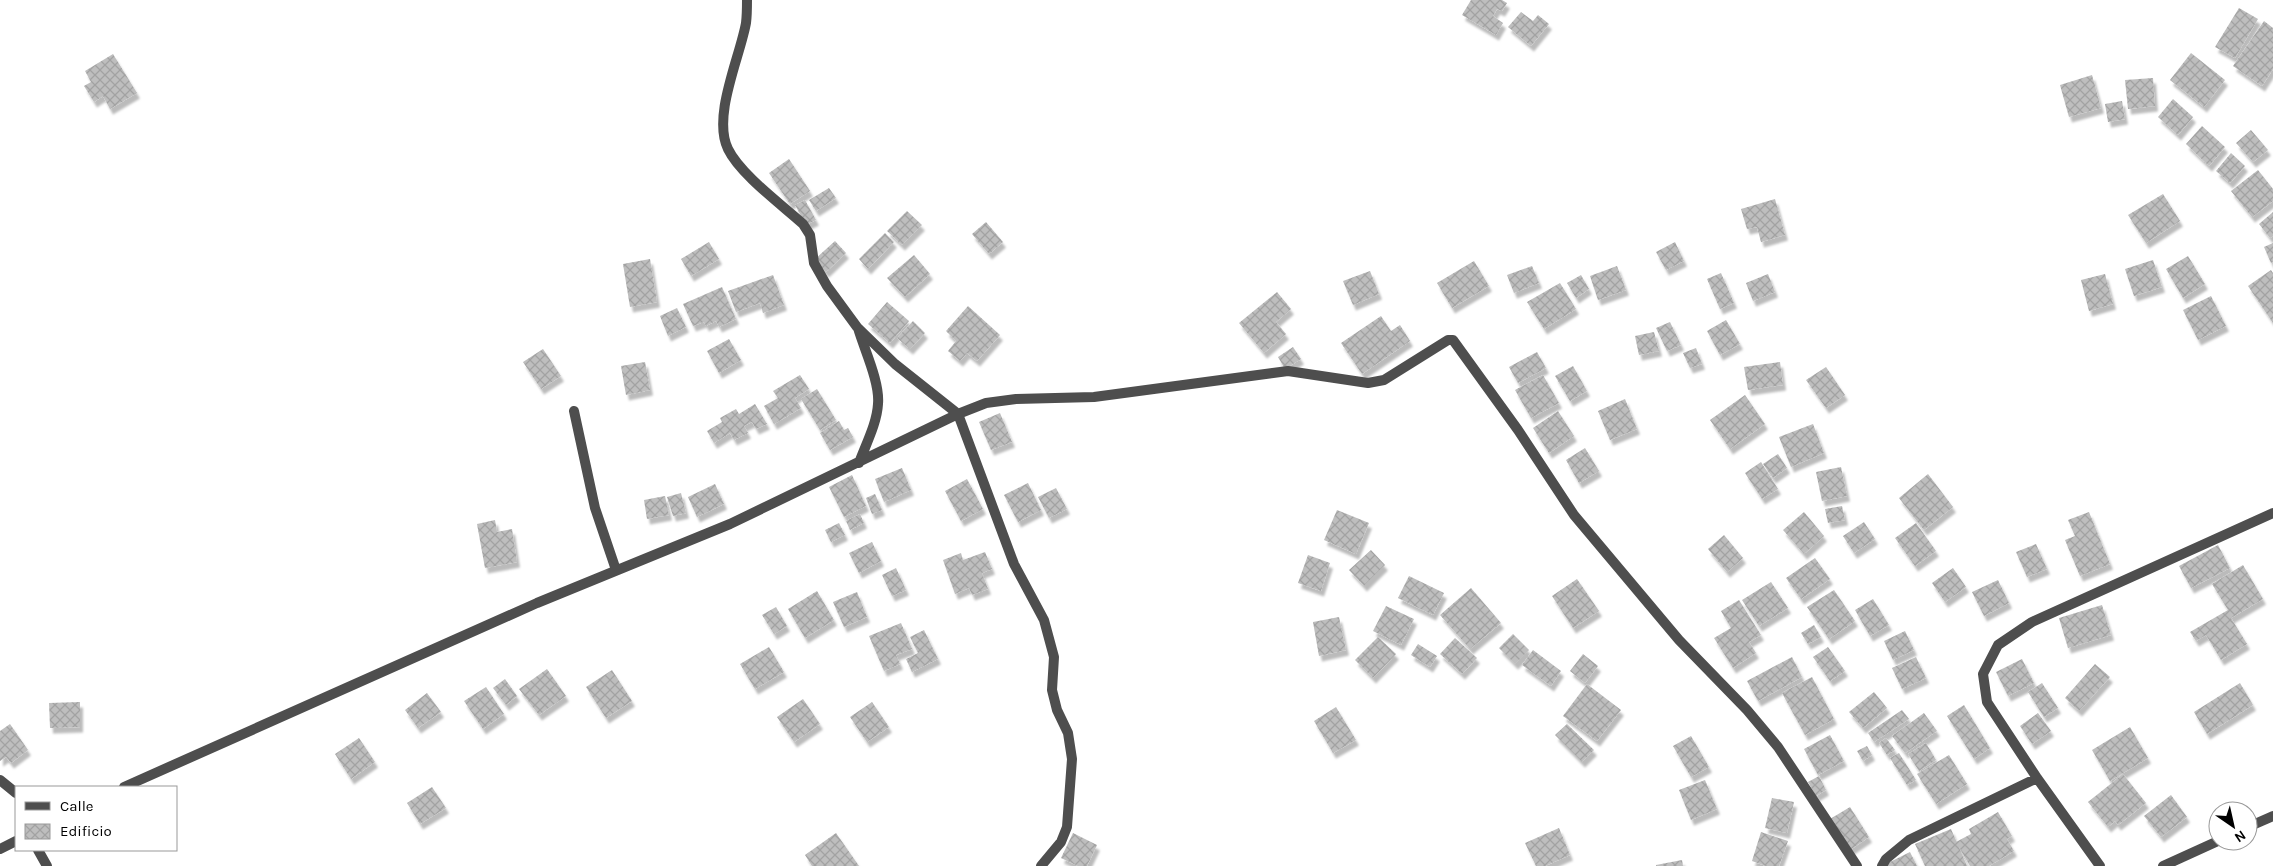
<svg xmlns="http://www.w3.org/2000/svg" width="2273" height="866" viewBox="0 0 2273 866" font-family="Karla,sans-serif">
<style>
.building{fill:url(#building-cross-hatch);filter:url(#shadow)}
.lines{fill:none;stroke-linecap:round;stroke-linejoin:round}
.minor{stroke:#4e4e4e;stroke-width:10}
</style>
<defs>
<pattern id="building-cross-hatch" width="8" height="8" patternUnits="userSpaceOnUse" patternTransform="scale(1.25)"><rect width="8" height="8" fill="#bebebe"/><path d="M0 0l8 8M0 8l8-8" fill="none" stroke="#a2a2a2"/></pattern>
<filter id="shadow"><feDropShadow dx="3" dy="5.5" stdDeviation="1" flood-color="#0004"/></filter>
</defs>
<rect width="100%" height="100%" fill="#fff"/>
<!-- building -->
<path class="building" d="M1471 0H1502L1507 3 1502 11 1497 9 1493 16 1503 23 1496 35 1462 15Z
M2239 8 2258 19 2235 58 2215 47Z
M1521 12 1533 21 1538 15 1549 24 1531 46 1508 27Z
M2264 21 2273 28V69L2262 86 2233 66Z
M2191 53 2225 80 2204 107 2170 80Z
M113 54 137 93 110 109 103 96 94 102 84 86 91 82 85 71Z
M2092 75 2101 108 2069 117 2060 85Z
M2153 78 2155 106 2128 109 2125 80Z
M2173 99 2193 117 2178 135 2158 117Z
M2122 101 2125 119 2108 122 2105 104Z
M2202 126 2225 147 2209 166 2186 144Z
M2251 130 2268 150 2253 162 2236 143Z
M2231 153 2245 166 2230 183 2216 171Z
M789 159 810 191 790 204 769 173Z
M2258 170 2273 189V201L2252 217 2231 191Z
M829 188 836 198 816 211 809 200Z
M2163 194 2180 221 2146 243 2128 215Z
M1775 199 1785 235 1761 242 1757 227 1747 229 1741 209Z
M805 200 816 220 806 225 795 205Z
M907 211 922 225 902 245 887 231Z
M2273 212V236L2270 238 2259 224Z
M986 222 1003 242 989 254 972 234Z
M885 233 894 242 868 269 859 259Z
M835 241 846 253 826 272 814 260Z
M709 242 719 259 691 276 681 259Z
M1675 242 1684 261 1666 270 1656 252Z
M2273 243V262L2271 263 2264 247Z
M914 255 930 274 905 297 887 278Z
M2188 256 2205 284 2183 298 2166 269Z
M650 259 657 302 630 307 623 264Z
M2153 260 2162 287 2134 296 2125 269Z
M1474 261 1489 286 1452 308 1437 283Z
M1532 266 1539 283 1514 293 1507 275Z
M1617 266 1626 290 1598 300 1590 276Z
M2271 270 2273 273V323L2248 286Z
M1370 271 1379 294 1353 305 1343 281Z
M1721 273 1734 303 1720 309 1707 279Z
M1768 274 1775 292 1753 301 1746 283Z
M2105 274 2113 304 2089 311 2081 280Z
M773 275 784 305 763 313 760 303 736 312 728 291Z
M1581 275 1589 289 1576 298 1567 283Z
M1560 283 1576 309 1544 329 1527 302Z
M722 287 736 319 719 327 716 321 706 326 704 322 693 326 683 304Z
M1277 292 1291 309 1276 322 1286 334 1264 353 1239 323Z
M2211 296 2226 326 2198 340 2183 310Z
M887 302 909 321 890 343 868 324Z
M968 306 1000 335 977 361 967 353 960 361 948 351 956 341 946 331Z
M677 308 686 327 668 336 660 316Z
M1381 316 1391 331 1400 325 1410 341 1362 374 1341 343Z
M1726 320 1740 344 1720 355 1707 331Z
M913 321 925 333 910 349 897 338Z
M1670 322 1681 345 1667 351 1656 328Z
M1654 332 1659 351 1639 355 1635 336Z
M729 339 741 360 719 373 707 351Z
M1293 347 1301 359 1285 369 1278 357Z
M1696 348 1702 364 1690 368 1683 353Z
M543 349 561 376 541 389 523 362Z
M1537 352 1546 368 1518 383 1509 367Z
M645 362 650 390 626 395 621 366Z
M1780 362 1783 385 1748 390 1744 367Z
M1573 366 1587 391 1570 401 1555 376Z
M1826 367 1845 395 1826 408 1806 380Z
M800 375 809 389 795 398 801 408 774 424 764 406 778 398 773 391Z
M1543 375 1559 403 1531 418 1515 390Z
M817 389 836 420 820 430 801 399Z
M1745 395 1765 424 1730 449 1710 420Z
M1625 399 1637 429 1610 440 1598 411Z
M755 404 767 424 756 429 752 422 744 426 748 433 734 440 730 433 714 443 707 431 722 422 720 418 736 409 739 414Z
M1558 411 1574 436 1549 453 1533 428Z
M1000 413 1012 442 991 450 979 422Z
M839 421 844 430 848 428 853 437 830 450 820 433Z
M1813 424 1824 453 1791 467 1779 437Z
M1585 448 1599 471 1579 483 1566 460Z
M1778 454 1787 468 1773 478 1763 464Z
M1761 462 1778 489 1762 499 1745 473Z
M1841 467 1847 496 1822 501 1816 472Z
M902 468 911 490 884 502 875 479Z
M1928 474 1953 507 1924 530 1899 498Z
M852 475 866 506 844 517 829 487Z
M967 479 983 509 961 521 945 491Z
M1028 483 1041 510 1018 522 1004 495Z
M715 484 724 504 697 517 688 497Z
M1056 488 1067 509 1049 518 1038 497Z
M681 493 686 513 673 516 667 497Z
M875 494 882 510 872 514 866 498Z
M665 496 669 515 647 519 644 500Z
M1842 506 1845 520 1828 523 1825 509Z
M1337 510 1369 523 1356 554 1324 540Z
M1804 512 1824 536 1804 554 1783 530Z
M2089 512 2110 564 2080 576 2065 540 2075 536 2068 520Z
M860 514 864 523 850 530 846 521Z
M495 520 497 532 512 529 517 562 485 568 477 524Z
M1864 522 1875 539 1854 553 1843 536Z
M839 523 845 535 831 542 825 530Z
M1916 523 1936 551 1915 566 1895 538Z
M1724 535 1743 558 1727 572 1708 549Z
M872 542 881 561 859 573 849 553Z
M2036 544 2047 569 2027 577 2016 552Z
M2218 545 2230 568 2191 588 2179 566Z
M1371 550 1385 565 1364 586 1349 570Z
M985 552 992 569 982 573 988 589 972 595 969 588 955 594 943 560 961 553 963 560Z
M1308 555 1330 563 1321 591 1298 583Z
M1815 558 1830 579 1801 599 1786 578Z
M2243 565 2263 599 2231 618 2247 644 2221 660 2206 635 2196 641 2190 632 2228 610 2212 584Z
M896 568 906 590 892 596 882 575Z
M1953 568 1966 587 1945 602 1932 583Z
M1409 576 1444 593 1433 615 1398 598Z
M1577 579 1599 611 1573 628 1552 596Z
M1998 580 2009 603 1984 616 1972 592Z
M1771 582 1788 608 1759 626 1742 600Z
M1471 588 1501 623 1470 649 1440 615Z
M1834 590 1855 621 1829 639 1807 607Z
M817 591 834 620 805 638 788 609Z
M857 592 867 617 844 627 833 602Z
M1873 599 1889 625 1870 636 1855 610Z
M1739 600 1761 635 1749 642 1756 653 1733 668 1714 638 1731 628 1721 611Z
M2102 605 2111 635 2068 648 2059 618Z
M1386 606 1414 619 1401 645 1373 631Z
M776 607 787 626 774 634 762 615Z
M1339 617 1346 650 1319 656 1313 622Z
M901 623 912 649 896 655 900 664 884 671 869 636Z
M1814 625 1821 637 1808 644 1801 633Z
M924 630 938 659 912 672 906 659 918 653 910 637Z
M1905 631 1914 650 1893 660 1884 641Z
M1513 634 1529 650 1515 664 1499 648Z
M1378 637 1396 654 1373 678 1355 660Z
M1455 638 1477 658 1462 674 1440 654Z
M1418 644 1437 656 1430 667 1411 655Z
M769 647 784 672 755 689 740 664Z
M1828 647 1845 671 1830 681 1813 657Z
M1533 650 1561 671 1551 686 1522 665Z
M1583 654 1598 666 1585 683 1570 671Z
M1792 657 1802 677 1758 701 1747 681Z
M1916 657 1926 678 1902 689 1892 668Z
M2022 659 2034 683 2008 696 1996 672Z
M2095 664 2110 677 2079 711 2065 698Z
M547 669 566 696 539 715 519 689Z
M612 670 632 701 606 718 586 687Z
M1812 677 1834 719 1805 735 1782 693Z
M505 679 517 696 506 705 493 688Z
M2042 683 2058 708 2044 717 2028 692Z
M2240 683 2253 705 2207 734 2194 712Z
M1587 684 1621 710 1597 741 1563 716Z
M486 687 504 714 483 729 464 701Z
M1874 692 1887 708 1863 728 1849 712Z
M427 693 441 712 418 728 405 710Z
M803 699 820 724 794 742 777 717Z
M80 702V727L50 728 49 703Z
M872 702 889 727 867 742 850 717Z
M1964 705 1990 748 1974 759 1947 716Z
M1336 707 1356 740 1333 753 1314 721Z
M1902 710 1909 719 1874 742 1868 733Z
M1924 713 1937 731 1905 753 1892 736Z
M2038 713 2051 731 2032 744 2020 726Z
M10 724 28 750 11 763 6 757 0 761V731Z
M1567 724 1594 750 1582 762 1555 735Z
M2130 727 2148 758 2110 781 2092 750Z
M1830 735 1844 761 1818 775 1804 749Z
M1691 736 1709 767 1691 777 1673 746Z
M359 738 375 762 351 779 335 754Z
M1886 738 1895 750 1887 755 1879 743Z
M1926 743 1936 760 1919 771 1908 754Z
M1867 746 1872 755 1863 761 1857 751Z
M1899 753 1916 780 1907 785 1890 758Z
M1949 755 1967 784 1936 804 1917 774Z
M2123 774 2146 803 2118 825 2115 821 2108 827 2088 802Z
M1819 776 1826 790 1816 796 1808 782Z
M1705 780 1717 809 1691 820 1679 790Z
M432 787 446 808 420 824 407 803Z
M2171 795 2187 817 2161 837 2144 816Z
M1772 798 1794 802 1787 833 1765 828Z
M1850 807 1869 837 1850 850 1830 819Z
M1998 812 2012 836 2007 839 2014 851 1989 866H1970L1956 842 1971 834 1969 829Z
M1559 828 1570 855 1545 866H1536L1525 843Z
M1951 829 1967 866H1925L1915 844Z
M1761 832 1788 841 1779 866H1766L1752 861Z
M836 833 859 866H812L805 855Z
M1073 833 1097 845 1087 866H1078L1061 858Z
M1910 852 1917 866H1887L1886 864Z
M1682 860 1683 866H1656V865Z"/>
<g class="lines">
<!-- minor -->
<path class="minor" d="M747 0C747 8 747 15 746 23 740 57 712 116 728 149 740 174 782 205 803 224L810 235 814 263 827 286 857 327 895 364 958 414 1014 564 1044 620 1054 657 1052 690 1057 710 1068 733 1072 759 1067 827 1061 842 1041 866
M858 328C864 349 880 382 878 404 877 423 866 444 859 463
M574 411 595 508 616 570
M0 780 16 793
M124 787 537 603 730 524 958 414 986 403 1016 399 1094 397 1288 371 1368 383 1384 380 1448 340H1453L1518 430 1574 515 1679 640 1747 710 1778 747 1857 866
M2248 827 2273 816
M0 849 16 841
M38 850 47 866
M1882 866 1886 859 1909 840 2037 778
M2100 866 2037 778 1987 702 1983 674 1998 645 2032 622 2273 513
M2163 866 2218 841"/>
</g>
<!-- legend -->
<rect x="15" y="786" width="162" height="65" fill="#ffffff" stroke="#999999"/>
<rect x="25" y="802" width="25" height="8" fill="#4e4e4e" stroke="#999999"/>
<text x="60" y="811" font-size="15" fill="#000000">Calle</text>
<rect x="25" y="824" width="25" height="15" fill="url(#building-cross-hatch)" stroke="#999999"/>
<text x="60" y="836" font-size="15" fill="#000000">Edificio</text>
<!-- north arrow -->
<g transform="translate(2233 826) rotate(146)"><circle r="24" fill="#ffffff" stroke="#999999"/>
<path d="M0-4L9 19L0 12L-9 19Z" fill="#000000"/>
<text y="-8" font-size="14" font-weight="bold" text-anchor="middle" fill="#000000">N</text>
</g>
</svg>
